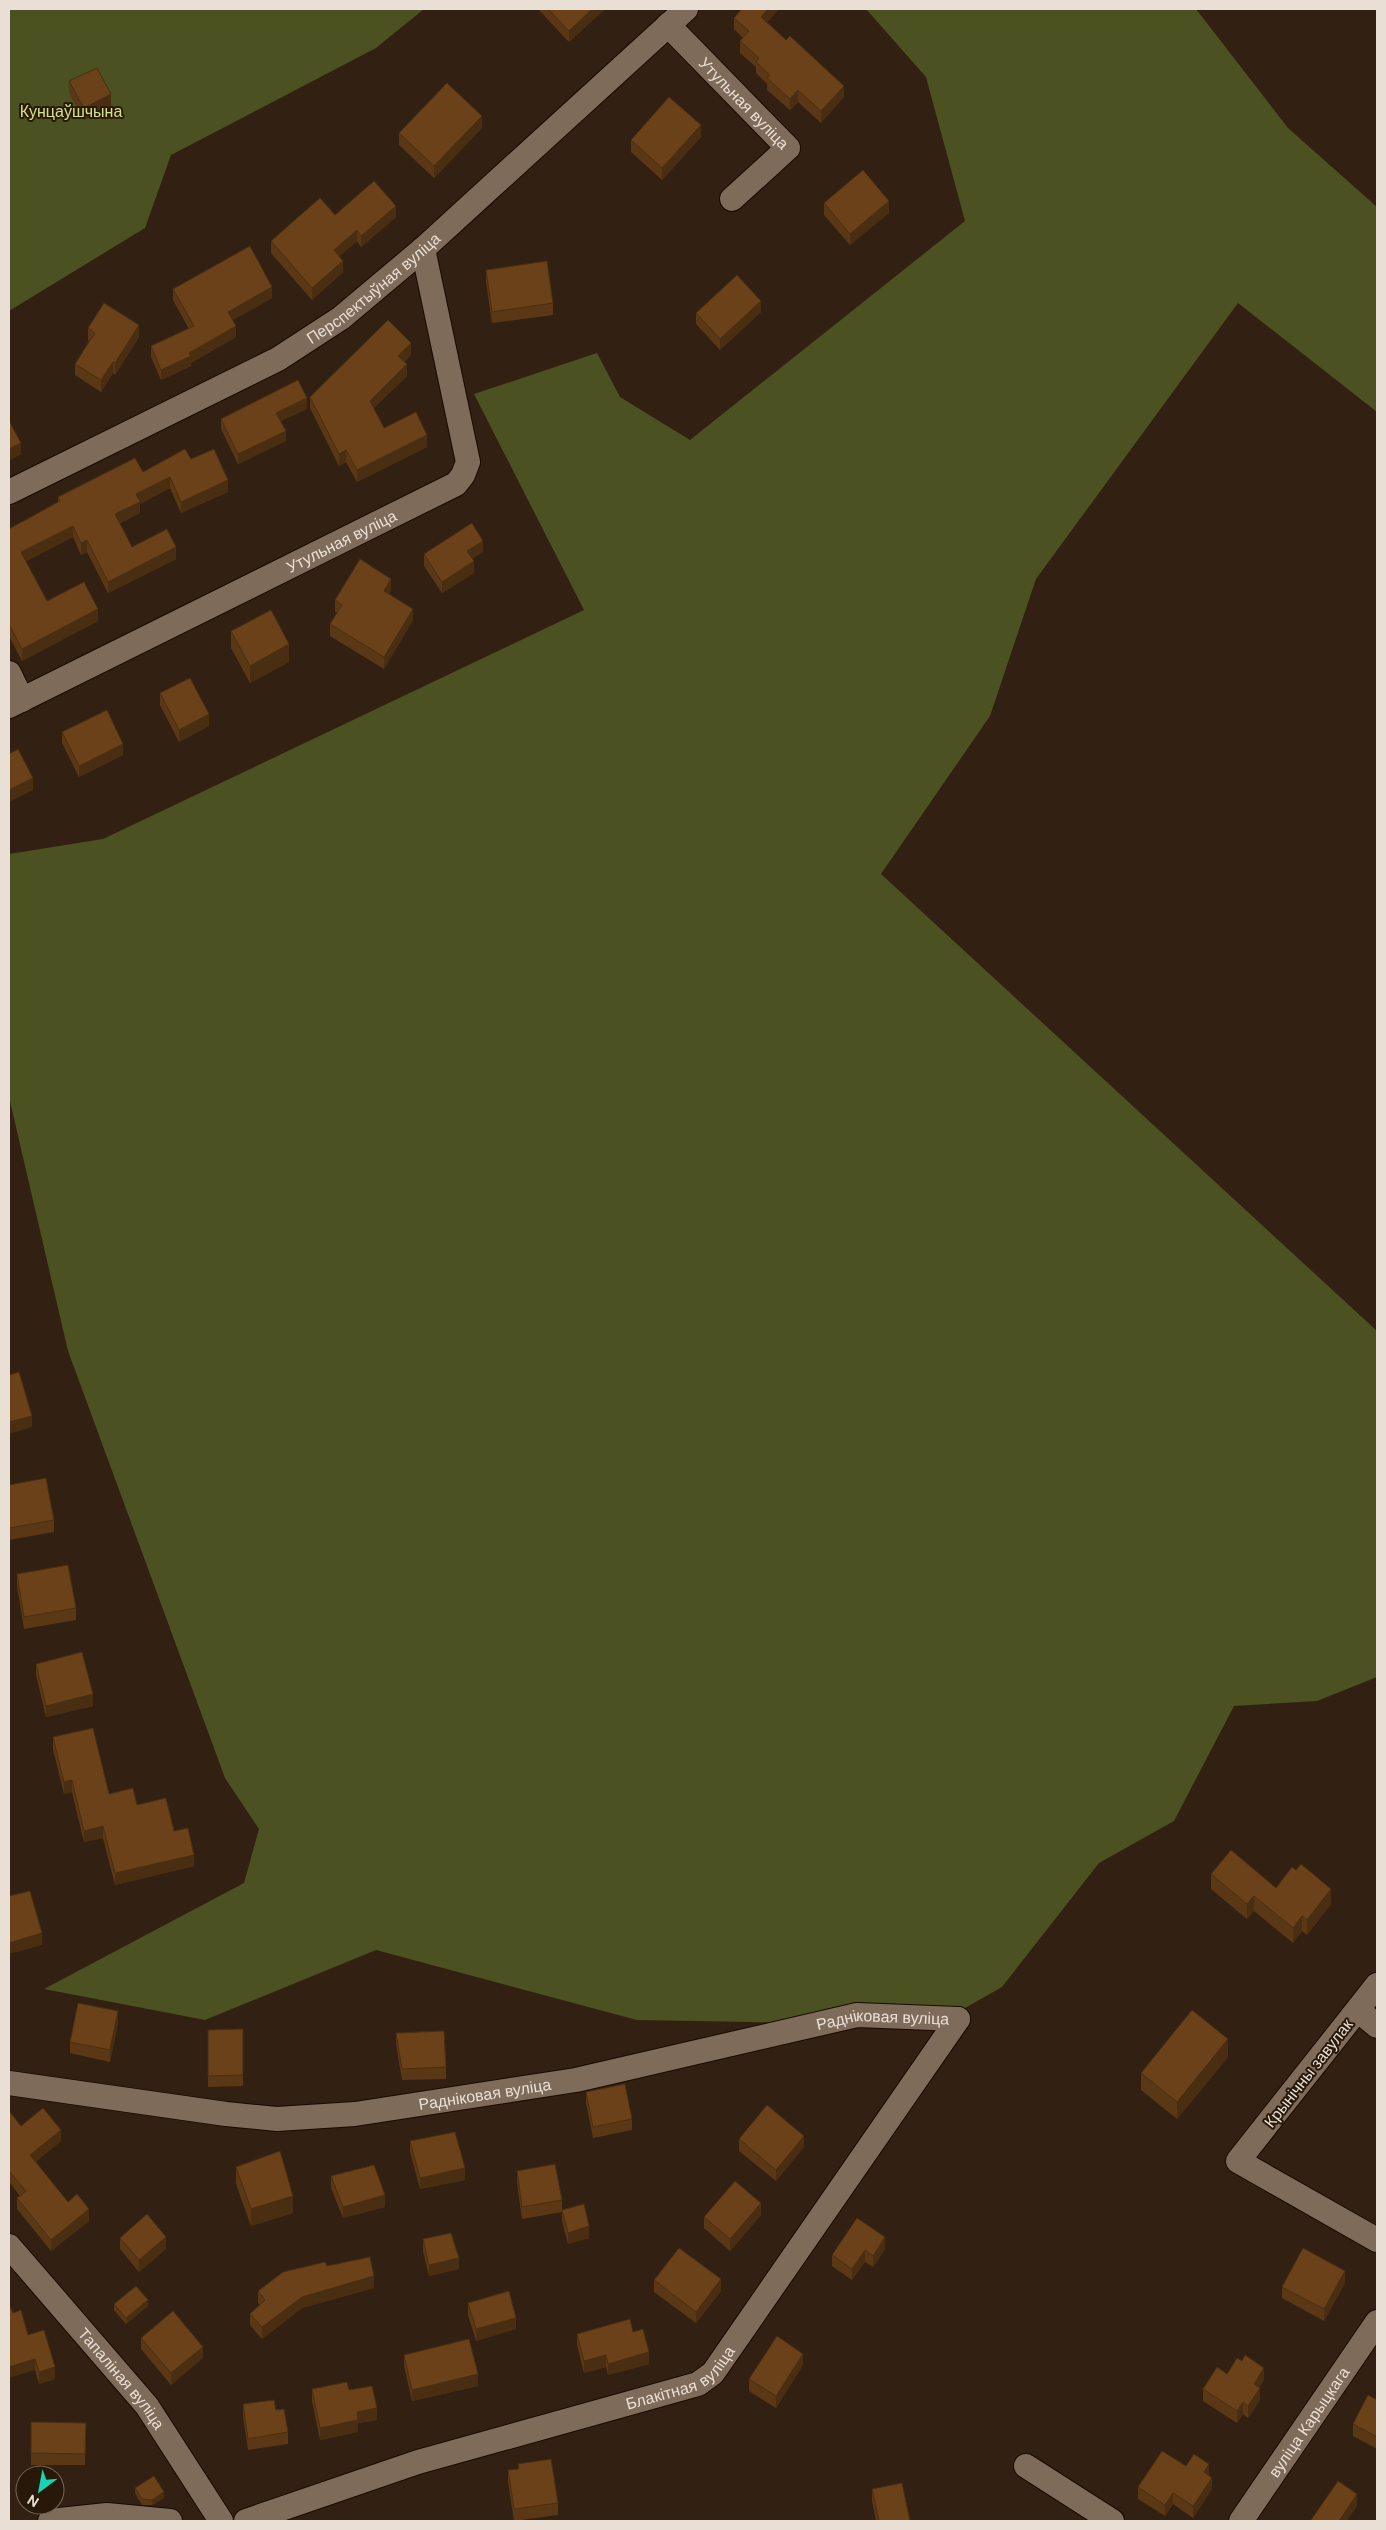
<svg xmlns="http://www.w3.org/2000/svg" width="1386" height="2530" viewBox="0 0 1386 2530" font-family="'DM Sans',sans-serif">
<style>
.green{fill:#4b5120}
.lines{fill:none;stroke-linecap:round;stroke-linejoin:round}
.minor-casing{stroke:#190a00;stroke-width:26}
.minor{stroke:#7e6b59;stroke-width:24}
.wall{fill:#5b3815}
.shaded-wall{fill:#4a2e11}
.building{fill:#6a4118;stroke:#4a2e11}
.labels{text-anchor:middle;stroke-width:4;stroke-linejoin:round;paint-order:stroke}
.street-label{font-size:16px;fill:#eadfd5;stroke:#281809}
.park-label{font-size:16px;fill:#d5e37d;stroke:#281809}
</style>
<rect width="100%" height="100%" fill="#322112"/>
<!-- green -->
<path class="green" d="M9 9H424L376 48 171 155 145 228 9 311Z
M866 9H1196L1288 128 1377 207V412L1238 303 1036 579 990 716 881 874 1377 1331V1677L1317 1701 1234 1706 1174 1821 1099 1863 1002 1987 935 2025 637 2020 376 1950 205 2020 44 1989 244 1883 259 1829 225 1778 68 1351 9 1097V854L103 839 584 610 474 394 597 353 620 397 690 440 965 221 926 77Z"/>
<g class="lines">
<!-- minor casing -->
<g class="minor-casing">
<g id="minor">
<path id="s1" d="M668 25 788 148 732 199"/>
<path id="s2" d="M9 492 278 359 341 318 423 249 686 9"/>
<path d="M9 673 22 700"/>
<path id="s3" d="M9 706 456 484 463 475 468 462 423 249"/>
<path d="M1377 1985 1238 2161 1377 2240"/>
<path d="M1358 2010 1377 2026"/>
<path id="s4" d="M9 2083 226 2114 277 2119 355 2114 576 2080 857 2015 958 2019"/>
<path id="s5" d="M9 2246 147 2406 221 2521"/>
<path d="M1026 2466 1112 2521"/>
<path d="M50 2521 107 2515 170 2521"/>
<path id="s6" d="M246 2521 418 2462 698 2384 713 2373 958 2019"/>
<path id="s7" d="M1241 2521 1377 2322"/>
</g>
</g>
<!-- minor -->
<use href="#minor" class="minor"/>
</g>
<!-- wall -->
<path class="wall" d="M538 9H605L569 42Z
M742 9H779L767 22 844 97 821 123 798 102 790 110 767 90V84L756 73V67L740 53V41L743 38 734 29V18Z
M69 81 111 106 84 120 69 93Z
M482 128 434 178 399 145V133Z
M701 137 662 180 631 152V140Z
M824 203 889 213 850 245 824 215Z
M335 215 396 217 361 247 357 241 339 256 343 272 312 300 271 253V241Z
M486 270 553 303V315L492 323 486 282Z
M173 289 272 298 233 320 236 337 191 363V366L161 380 151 357V346L189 329 173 300Z
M761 312 720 350 696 324V313Z
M88 328 139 337 115 375 113 373 101 392 75 375V364L89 341 88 340Z
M411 355 404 362 407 376 374 408 384 428 427 447 357 482 346 462 339 466 310 408V397Z
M307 409 281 421 286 441 238 464 221 429V419Z
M191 459 228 492 181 513 170 488 140 504V513L120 523 132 547 176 559 108 593 87 552 81 555 73 537 26 561 47 601 98 621 22 661 9 636V529L58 502V497Z
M483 552 472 559 474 573 442 593 424 566V554Z
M391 590 389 594 413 620 384 669 330 636V624L337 613 335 612V600Z
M231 631 289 662 250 683 231 648Z
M160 693 209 726 179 742 160 705Z
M62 732 123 755 79 777 62 743Z
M9 1485 54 1520V1532L9 1540Z
M17 1574 76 1608V1620L24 1629 17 1586Z
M36 1664 93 1706 46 1717 36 1675Z
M53 1737 109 1794 137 1805 174 1831 194 1866 115 1885 103 1838 84 1842 72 1792 64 1794 53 1749Z
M1211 1874 1276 1888 1331 1904 1307 1935 1302 1931 1293 1943 1254 1911 1247 1919 1211 1889Z
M118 2023 110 2062 70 2053V2042Z
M243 2029V2086L208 2087V2030Z
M396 2033 446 2067V2079L402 2080 396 2044Z
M1228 2057 1177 2119 1141 2090V2073Z
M586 2092 632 2119V2130L593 2138 586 2103Z
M9 2111 21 2126 61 2141 35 2162 68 2202 89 2221 51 2251 17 2209V2198L20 2196 9 2182Z
M739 2139 804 2147 776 2181 739 2151Z
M410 2141 465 2180 420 2189 410 2152Z
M236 2167 293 2213 251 2226 236 2184Z
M517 2171 562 2200V2212L522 2219 517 2183Z
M331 2176 385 2207 343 2218 331 2188Z
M562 2210 589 2238 568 2244 562 2221Z
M761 2215 730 2251 704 2228V2217Z
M857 2218 885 2249 873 2267 865 2262 852 2280 832 2266V2255Z
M120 2238 166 2249 139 2272 120 2249Z
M423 2239 459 2269 429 2276 423 2251Z
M327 2266 374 2288 302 2308 262 2339 250 2325V2314L260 2305 258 2303V2291Z
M654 2280 721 2291 696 2323 654 2292Z
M1345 2283 1324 2321 1282 2298V2287Z
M468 2303 516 2329 476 2341 468 2315Z
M114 2304 148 2306 126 2324 114 2310Z
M13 2313 28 2335 55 2379 39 2384 35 2370Z
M633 2332 649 2364 608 2375 606 2367 584 2373 577 2345V2334Z
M141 2338 203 2358 171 2385 141 2349Z
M404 2355 478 2386 412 2401 404 2366Z
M803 2365 776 2408 749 2391V2379Z
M1227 2374 1264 2380 1259 2388 1260 2400 1248 2418 1243 2414 1237 2423 1203 2401V2389Z
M312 2389 349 2390 377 2420 358 2423V2432L320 2440 312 2401Z
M1377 2400V2449L1353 2436V2424Z
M243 2404 276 2410 288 2432V2444L248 2450 243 2416Z
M31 2422 86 2423 85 2465H31Z
M518 2464 558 2503V2515L514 2521 508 2482V2470L518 2469Z
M1186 2466 1209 2475 1212 2489 1193 2518 1173 2504 1165 2516 1138 2499V2487Z
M135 2488 164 2498 152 2505H142L135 2493Z
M872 2489 910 2521H876L872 2501Z"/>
<!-- shaded-wall -->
<path class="shaded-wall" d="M592 9H605L569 42V31Z
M768 9H779L761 29V17Z
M844 86V97L821 123V111Z
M798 90V102L790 110V99Z
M111 94V106L84 120V108Z
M482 116V128L434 178V166Z
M701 125V137L662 180V168Z
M889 201V213L850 245V234Z
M396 206V217L361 247V236Z
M357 230V241L334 261V250Z
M343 261V272L312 300V288Z
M272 287V298L228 323V312Z
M761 301V312L720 350V339Z
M139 325V337L115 375V363Z
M236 326V337L191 363V366L161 380V370L189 353Z
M411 343V355L398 368V356Z
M113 362V373L101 392V380Z
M407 364V376L370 412V401Z
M307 398V409L276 423V413Z
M286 431V441L238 464V454Z
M427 435V447L357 482V470Z
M21 443V454L9 461V449Z
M346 450V462L339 466V454Z
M170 477V488L140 504V513L115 526V514L136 494Z
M228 480V492L181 513V502Z
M73 526V537L21 564V552Z
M87 540V552L81 555V543Z
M483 541V552L467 562V551Z
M176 547V559L108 593V582Z
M474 561V573L442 593V582Z
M391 579V590L384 603V591Z
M98 609V621L22 661V649Z
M413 609V620L384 669V657Z
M289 644V662L250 683V666Z
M209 714V726L179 742V730Z
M123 744V755L79 777V766Z
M33 778V790L9 802V790Z
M32 1416V1427L9 1434V1422Z
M93 1694V1706L46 1717V1706Z
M72 1780V1792L64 1794V1782Z
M103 1826V1838L84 1842V1831Z
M194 1855V1866L115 1885V1873Z
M1331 1889V1904L1307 1935V1920Z
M1254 1896V1911L1247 1919V1904Z
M1302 1916V1931L1293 1943V1928Z
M42 1933V1945L9 1954V1943Z
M118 2011V2023L110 2062V2050Z
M1228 2039V2057L1177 2119V2102Z
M61 2130V2141L30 2167V2155Z
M804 2136V2147L776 2181V2170Z
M465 2168V2180L420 2189V2178Z
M385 2195V2207L343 2218V2207Z
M293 2196V2213L251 2226V2209Z
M761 2203V2215L730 2251V2239Z
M89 2209V2221L51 2251V2240Z
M589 2226V2238L568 2244V2233Z
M166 2237V2249L139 2272V2260Z
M885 2237V2249L873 2267V2256Z
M865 2250V2262L852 2280V2269Z
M459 2258V2269L429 2276V2265Z
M1345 2271V2283L1324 2321V2309Z
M374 2276V2288L302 2308 262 2339V2327L302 2297Z
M721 2279V2291L696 2323V2312Z
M148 2300V2306L126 2324V2318Z
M516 2318V2329L476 2341V2329Z
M203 2347V2358L171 2385V2373Z
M649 2352V2364L608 2375V2364Z
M803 2354V2365L776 2408V2396Z
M606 2355V2367L584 2373V2361Z
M35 2359V2370L9 2378V2367Z
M55 2367V2379L39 2384V2372Z
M1264 2368V2380L1254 2396V2384Z
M478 2374V2386L412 2401V2390Z
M1260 2388V2400L1248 2418V2406Z
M1243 2402V2414L1237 2423V2411Z
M377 2408V2420L358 2423V2432L320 2440V2428L357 2412Z
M1209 2464V2475L1204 2484V2472Z
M1212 2478V2489L1193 2518V2506Z
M164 2492V2498L152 2505V2500Z
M1173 2493V2504L1165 2516V2505Z
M1357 2494V2506L1347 2521H1339Z"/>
<!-- building -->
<path class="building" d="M548 9H592L569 31Z
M742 9H768L761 17 786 40 790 36 844 86 821 111 798 90 790 99 767 78 770 75 756 62 759 58 740 41 749 31 734 18Z
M97 68 111 94 84 108 69 81Z
M447 83 482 116 434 166 399 133Z
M669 97 701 125 662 168 631 140Z
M863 170 889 201 850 234 824 203Z
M374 181 396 206 361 236 357 230 334 250 343 261 312 288 271 241 320 198 335 215Z
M250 246 272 287 228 312 236 326 189 353 191 356 161 370 151 346 194 326 173 289Z
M547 261 553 303 492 312 486 270Z
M737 275 761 301 720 339 696 313Z
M104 303 139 325 115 363 113 362 101 380 75 364 95 333 88 328Z
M388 320 411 343 398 356 407 364 370 401 384 428 416 412 427 435 357 470 346 450 339 454 310 397Z
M298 380 307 398 276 413 286 431 238 454 221 419Z
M9 421 21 443 9 449Z
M185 449 191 459 214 449 228 480 181 502 170 477 136 494 140 502 115 514 132 547 167 529 176 547 108 582 87 540 81 543 73 526 21 552 47 601 84 582 98 609 22 649 9 624V529L60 501 58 497 135 458 143 472Z
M472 523 483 541 467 551 474 561 442 582 424 554Z
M360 559 391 579 384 591 413 609 384 657 330 624 342 605 335 600Z
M271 610 289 644 250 666 231 631Z
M190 678 209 714 179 730 160 693Z
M107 710 123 744 79 766 62 732Z
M18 749 33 778 9 790V754Z
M19 1372 32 1416 9 1422V1375Z
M46 1478 54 1520 9 1528V1485Z
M68 1565 76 1608 24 1617 17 1574Z
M82 1652 93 1694 46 1706 36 1664Z
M93 1728 109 1794 133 1788 137 1805 166 1798 174 1831 188 1828 194 1855 115 1873 103 1826 84 1831 72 1780 64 1782 53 1737Z
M1231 1850 1276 1888 1292 1867 1296 1870 1301 1864 1331 1889 1307 1920 1302 1916 1293 1928 1254 1896 1247 1904 1211 1874Z
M30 1891 42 1933 9 1943V1896Z
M78 2003 118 2011 110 2050 70 2042Z
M1192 2010 1228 2039 1177 2102 1141 2073Z
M243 2029V2075L208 2076V2030Z
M444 2031 446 2067 402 2069 396 2033Z
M625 2084 632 2119 593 2127 586 2092Z
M767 2105 804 2136 776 2170 739 2139Z
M43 2108 61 2130 30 2155 68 2202 77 2194 89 2209 51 2240 17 2198 26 2191 9 2171V2111L21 2126Z
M455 2132 465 2168 420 2178 410 2141Z
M280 2151 293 2196 251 2209 236 2167Z
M555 2164 562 2200 522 2207 517 2171Z
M374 2165 385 2195 343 2207 331 2176Z
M735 2181 761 2203 730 2239 704 2217Z
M584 2204 589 2226 568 2233 562 2210Z
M147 2214 166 2237 139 2260 120 2238Z
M857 2218 885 2237 873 2256 865 2250 852 2269 832 2255Z
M451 2233 459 2258 429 2265 423 2239Z
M679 2248 721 2279 696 2312 654 2280Z
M1303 2248 1345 2271 1324 2309 1282 2287Z
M370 2257 374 2276 302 2297 262 2327 250 2314 265 2300 258 2291 283 2272 325 2262 327 2266Z
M136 2286 148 2300 126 2318 114 2304Z
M509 2291 516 2318 476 2329 468 2303Z
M9 2305 13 2313 21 2310 28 2335 44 2330 55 2367 39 2372 35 2359 9 2367Z
M173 2311 203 2347 171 2373 141 2338Z
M630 2319 633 2332 643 2329 649 2352 608 2364 606 2355 584 2361 577 2334Z
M777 2336 803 2354 776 2396 749 2379Z
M469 2339 478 2374 412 2390 404 2355Z
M1245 2355 1264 2368 1254 2384 1260 2388 1248 2406 1243 2402 1237 2411 1203 2389 1217 2367 1227 2374 1237 2358 1242 2361Z
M347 2382 349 2390 372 2386 377 2408 357 2412 358 2420 320 2428 312 2389Z
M1368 2395 1377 2400V2437L1353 2424Z
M274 2400 276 2410 284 2409 288 2432 248 2439 243 2404Z
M31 2422 86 2423 85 2454 31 2453Z
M1162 2451 1186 2466 1194 2454 1209 2464 1204 2472 1212 2478 1193 2506 1173 2493 1165 2505 1138 2487Z
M551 2459 558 2503 514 2509 508 2470 519 2469 518 2464Z
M154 2476 164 2492 152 2500 142 2499 135 2488Z
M1338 2481 1357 2494 1339 2521H1313L1311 2520Z
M902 2483 910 2521H879L872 2489Z"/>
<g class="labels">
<!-- street labels -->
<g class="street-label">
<text dy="6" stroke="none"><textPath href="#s1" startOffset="109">Утульная вуліца</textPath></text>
<text dy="6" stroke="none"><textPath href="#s2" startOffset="419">Перспектыўная вуліца</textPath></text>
<text dy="6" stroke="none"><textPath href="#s3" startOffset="371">Утульная вуліца</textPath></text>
<text dy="6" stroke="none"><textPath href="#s4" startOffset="886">Радніковая вуліца</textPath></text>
<text transform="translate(1308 2073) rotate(-52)" y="6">Крынічны завулак</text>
<text dy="6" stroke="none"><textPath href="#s4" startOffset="480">Радніковая вуліца</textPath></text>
<text dy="6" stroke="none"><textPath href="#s6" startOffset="460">Блакітная вуліца</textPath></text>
<text dy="6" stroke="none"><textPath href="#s5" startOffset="174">Тапаліная вуліца</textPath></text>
<text dy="6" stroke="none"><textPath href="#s7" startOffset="120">вуліца Карыцкага</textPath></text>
</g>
<!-- park labels -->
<g class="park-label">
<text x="71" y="117">Кунцаўшчына</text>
</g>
</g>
<!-- border -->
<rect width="1386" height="2530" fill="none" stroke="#eadfd5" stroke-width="20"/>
<!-- north arrow -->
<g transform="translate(40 2490) rotate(212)"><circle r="24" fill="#281809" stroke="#76685b"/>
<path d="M0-4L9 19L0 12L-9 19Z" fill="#17d5b2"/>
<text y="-8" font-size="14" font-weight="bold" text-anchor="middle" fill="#eadfd5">N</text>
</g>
</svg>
